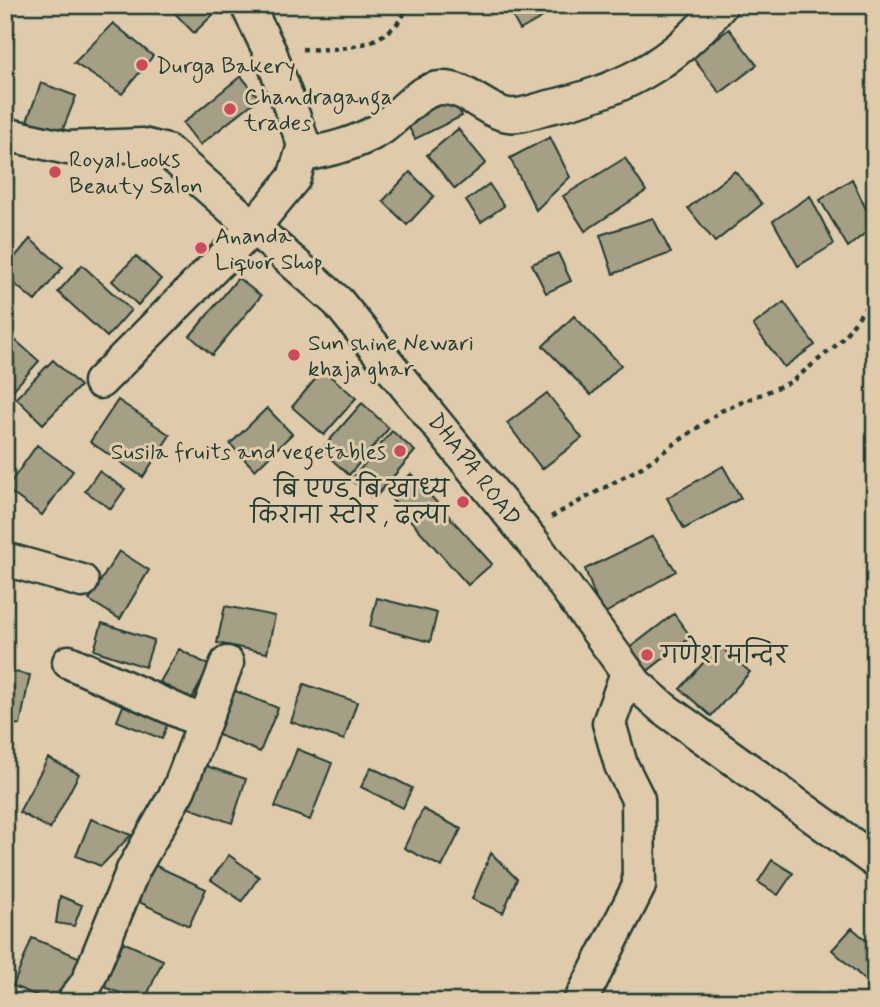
<svg xmlns="http://www.w3.org/2000/svg" width="880" height="1007" viewBox="0 0 880 1007" font-family="Mynerve,'Playpen Sans Deva',sans-serif">
<style>
.building{fill:#a49f85;stroke:#1f3d34;stroke-width:2}
.lines{fill:none;stroke-linecap:round;stroke-linejoin:round}
.minor-casing{stroke:#1f3d34;stroke-width:37}
.path{stroke:#1f3d34;stroke-width:4.5;stroke-dasharray:5 5;stroke-linecap:butt}
.minor{stroke:#dfcbaa;stroke-width:32}
.poi-dot{fill:#d1495b;stroke:#dfcbaa;stroke-width:2.5}
.labels{text-anchor:middle;stroke-width:6;stroke-linejoin:round;paint-order:stroke}
.poi-label{font-size:23px;fill:#1f3d34;stroke:#dfcbaa;text-anchor:start}
.street-label{font-size:23px;fill:#1f3d34;stroke:#dfcbaa}
</style>
<rect width="100%" height="100%" fill="#dfcbaa"/>
<filter id="ink" filterUnits="userSpaceOnUse"><feTurbulence type="fractalNoise" baseFrequency=".0143" numOctaves="2"/><feDisplacementMap in="SourceGraphic" scale="14" xChannelSelector="R" yChannelSelector="G"/><feConvolveMatrix kernelMatrix="1 2 1 2 8 2 1 2 1" color-interpolation-filters="sRGB"/></filter>
<g filter="url(#ink)">
<!-- building -->
<path class="building" d="M167 5H223L194 33Z
M506 5H554L557 9 520 30Z
M113 23 153 56 122 94 74 63Z
M729 29 757 65 720 93 692 57Z
M241 76 259 98 200 145 183 123Z
M41 83 76 96 61 134 27 121Z
M452 97 462 116 415 139 405 120Z
M458 129 486 163 455 189 427 155Z
M550 137 570 177 536 210 510 158Z
M625 158 646 191 585 231 563 196Z
M735 171 762 204 715 242 688 208Z
M410 172 434 196 407 225 383 201Z
M852 179 874 226 848 247 820 200Z
M489 184 504 206 481 222 466 201Z
M810 196 834 244 798 266 773 221Z
M653 218 671 253 613 274 600 235Z
M30 239 63 267 35 301 5 276V269Z
M558 253 571 281 546 293 532 264Z
M136 256 161 279 138 305 112 281Z
M82 265 131 310 107 337 58 292Z
M238 278 261 296 212 355 190 336Z
M784 302 815 345 784 367 753 325Z
M574 316 621 365 591 395 543 346Z
M5 331 39 361 5 399Z
M53 360 80 386 43 424 16 398Z
M323 370 356 398 324 435 292 407Z
M547 393 582 438 542 469 507 423Z
M118 400 170 435 143 477 90 442Z
M362 403 389 428 349 475 321 450Z
M267 408 292 434 255 470 230 444Z
M392 431 415 451 374 499 351 480Z
M37 445 73 471 42 515 6 489Z
M723 466 741 498 684 529 667 498Z
M99 471 125 489 111 509 85 491Z
M411 474 492 564 468 585 388 495Z
M653 536 676 571 602 615 585 569Z
M119 551 149 570 120 619 89 600Z
M377 598 437 613 430 642 370 626Z
M225 606 275 616 267 653 217 643Z
M674 614 691 637 641 676 623 653Z
M102 623 154 640 145 667 94 650Z
M719 645 750 672 711 716 680 689Z
M179 649 210 666 191 700 160 682Z
M5 670 30 675 20 725 5 722Z
M304 684 357 702 344 740 291 722Z
M223 686 278 708 260 752 206 730Z
M127 696 171 714 162 739 117 721Z
M297 749 332 763 310 820 275 807Z
M48 758 79 774 50 829 19 812Z
M200 764 246 779 232 823 186 807Z
M371 767 412 788 403 808 361 787Z
M423 809 461 829 442 867 404 848Z
M91 819 131 835 101 866 76 856Z
M491 853 517 879 503 913 472 899Z
M229 855 259 877 242 901 211 880Z
M772 860 793 873 778 895 758 882Z
M150 863 206 889 189 926 133 899Z
M60 896 82 905 74 926 56 923Z
M852 928 875 948V989L832 950Z
M32 938 81 958 63 1002H53L13 986Z
M123 942 163 960 144 1002 104 987Z"/>
<g class="lines">
<!-- minor casing -->
<g class="minor-casing">
<path id="minor" d="M5 134 67 148 143 145 167 151 338 302 535 545 636 684 663 708 875 861
M303 155C330 150 355 144 379 130 397 119 418 89 440 88 466 86 484 111 508 115 519 117 534 111 545 108 619 92 673 65 721 5
M100 382 253 228 294 178 304 145 270 52 247 5
M5 559 82 581
M69 662 203 722
M73 1002 87 983 133 870 179 789 227 663
M580 1002 639 886 638 799 621 765 609 723 627 673"/>
</g>
<!-- path -->
<path class="path" d="M302 49C341 51 393 47 408 5
M551 517 642 467 721 411 791 382 839 343 875 295"/>
<!-- minor -->
<use href="#minor" class="minor"/>
</g>
</g>
<!-- markers -->
<g class="poi-dot">
<circle cx="142" cy="65" r="7"/>
<circle cx="230" cy="109" r="7"/>
<circle cx="55" cy="172" r="7"/>
<circle cx="201" cy="248" r="7"/>
<circle cx="294" cy="355" r="7"/>
<circle cx="400" cy="451" r="7"/>
<circle cx="463" cy="502" r="7"/>
<circle cx="647" cy="655" r="7"/>
</g>
<g class="labels">
<!-- poi labels -->
<g class="poi-label">
<text x="156" y="73">Durga Bakery</text>
<text x="244" y="104">Chandraganga<tspan x="244" dy="26">trades</tspan></text>
<text x="69" y="167">Royal Looks<tspan x="69" dy="26">Beauty Salon</tspan></text>
<text x="215" y="243">Ananda<tspan x="215" dy="26">Liquor Shop</tspan></text>
<text x="308" y="350">Sun shine Newari<tspan x="308" dy="26">khaja ghar</tspan></text>
<text x="386" y="459" text-anchor="end">Susila fruits and vegetables</text>
<text x="449" y="497" text-anchor="end">बि एण्ड बि खाध्य<tspan x="449" dy="26">किराना स्टोर , ढल्पा</tspan></text>
<text x="661" y="663">गणेश मन्दिर</text>
</g>
<!-- street labels -->
<g class="street-label">
<text transform="translate(475 469) rotate(52)" y="8">DHAPA ROAD</text>
</g>
</g>
<!-- margin -->
<rect width="880" height="1007" fill="none" stroke="#dfcbaa" stroke-width="28"/>
<rect x="14" y="14" width="852" height="979" fill="none" stroke="#1f3d34" stroke-width="2.5" filter="url(#ink)"/>
</svg>
